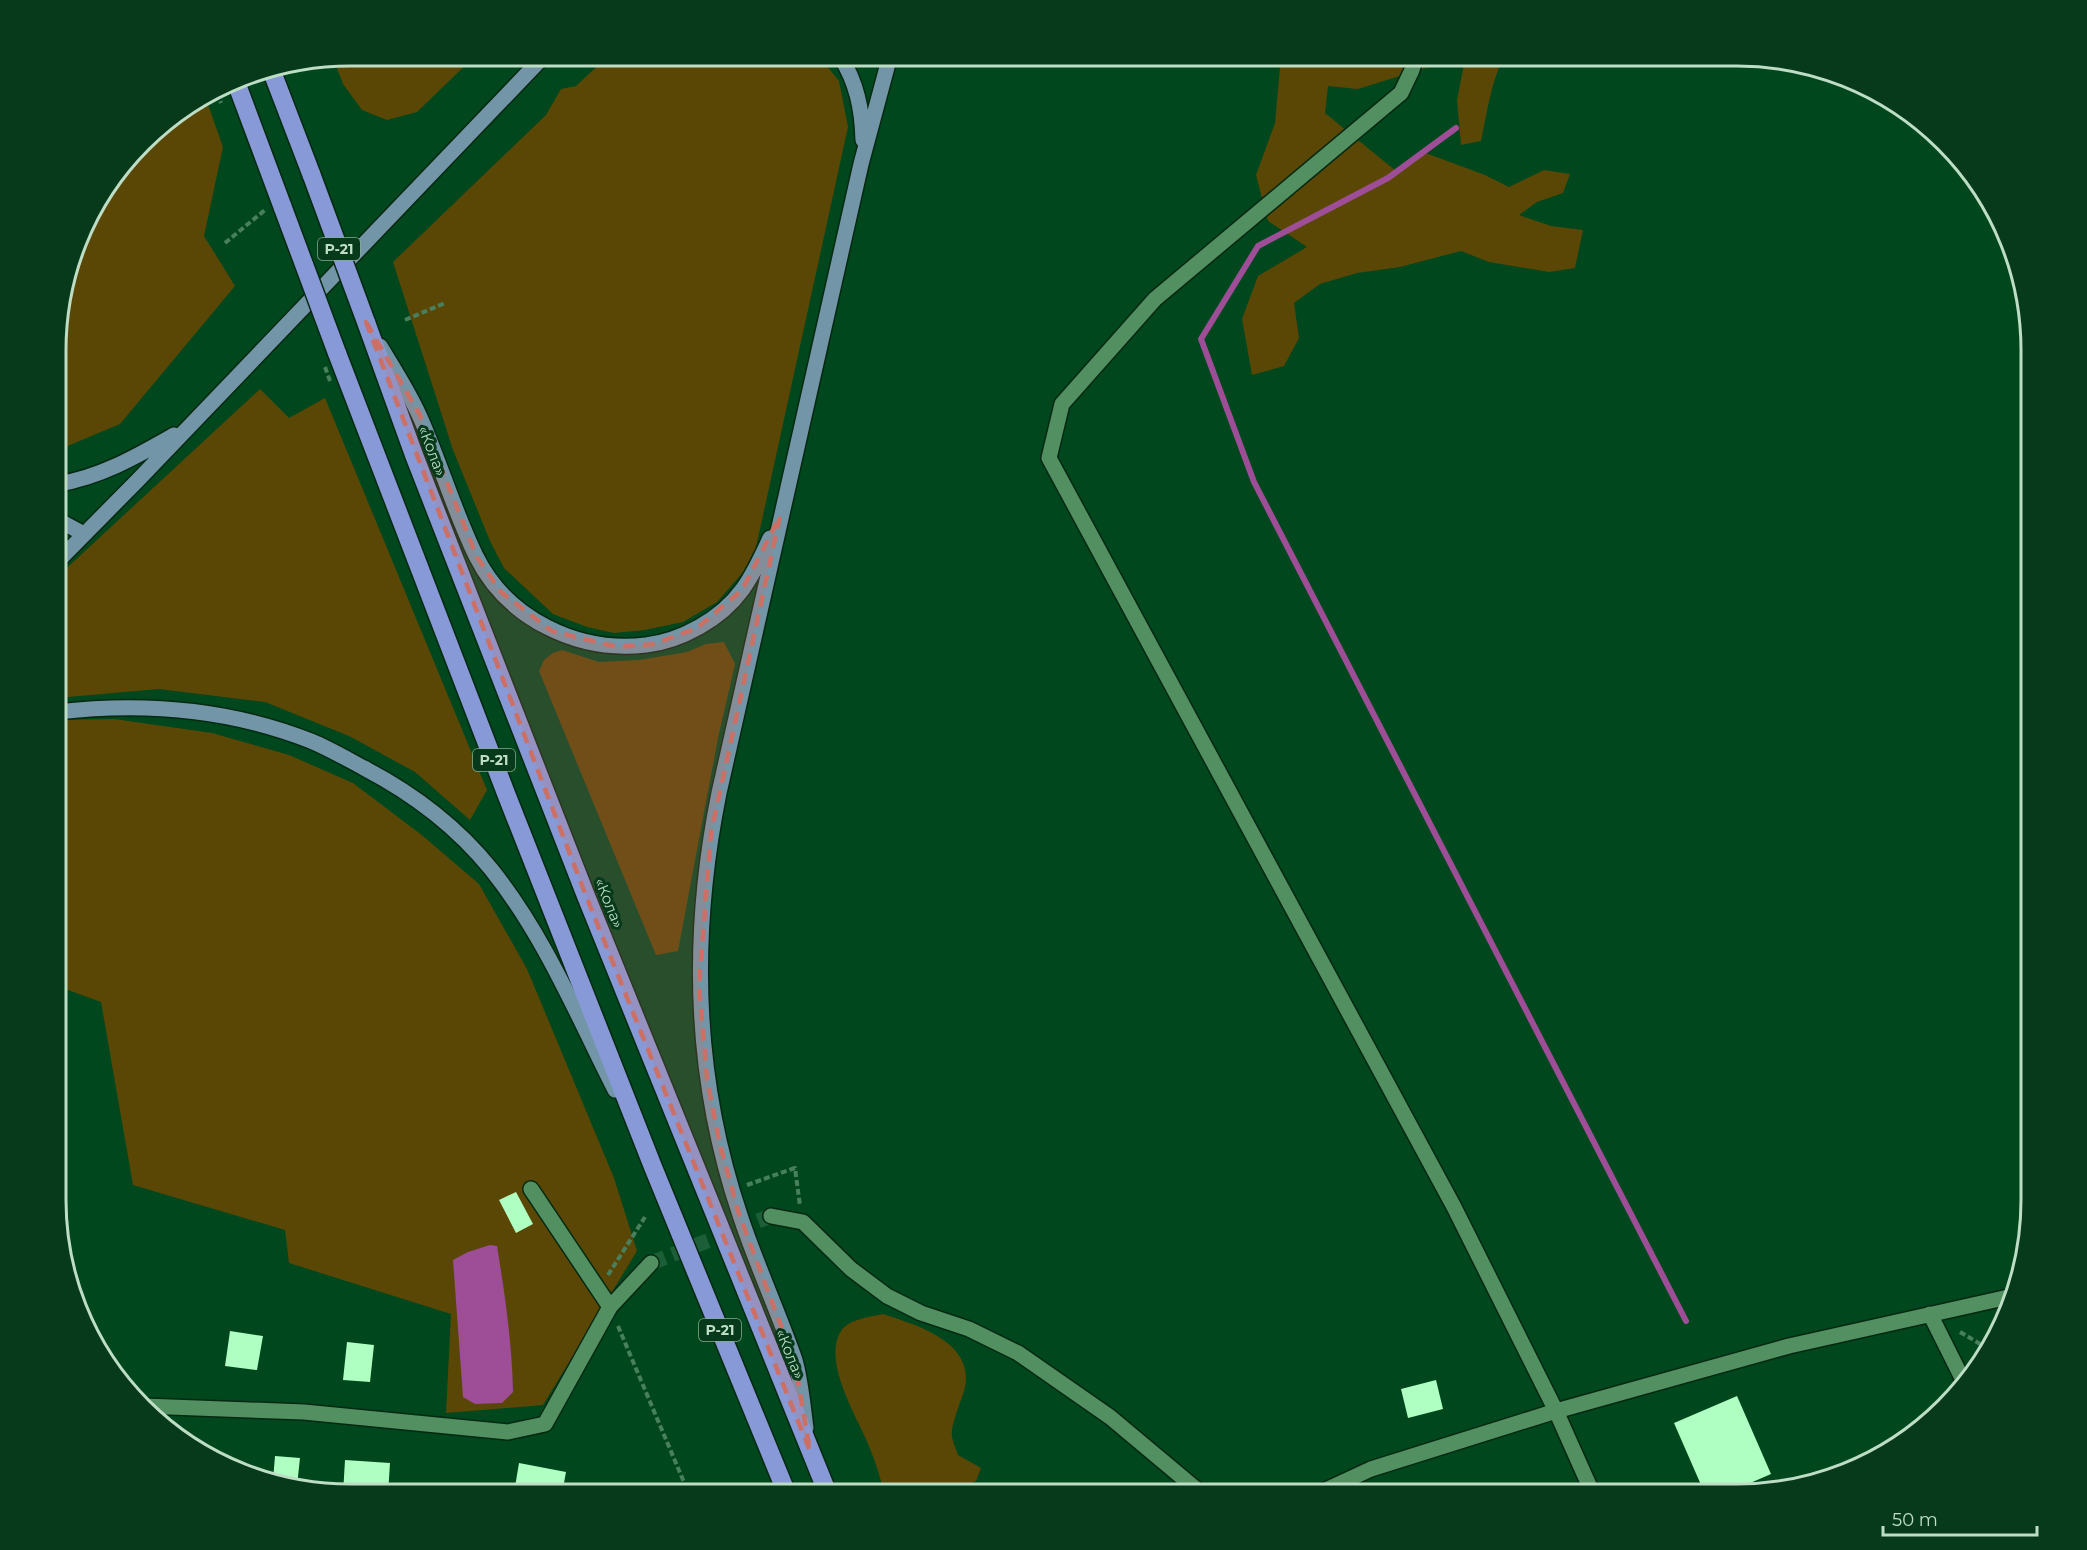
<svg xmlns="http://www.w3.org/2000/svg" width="2087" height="1550" viewBox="0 0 2087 1550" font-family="Montserrat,sans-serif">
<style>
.green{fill:#5a4706}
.water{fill:#9e4d97}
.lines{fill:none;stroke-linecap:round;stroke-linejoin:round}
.stream{stroke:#9e4d97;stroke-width:6}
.building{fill:#aeffc1}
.minor-tunnel{stroke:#1c5e37;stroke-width:15;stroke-dasharray:15 8;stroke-linecap:butt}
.minor-casing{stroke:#072912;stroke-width:18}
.major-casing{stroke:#072912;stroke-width:18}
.highway-casing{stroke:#072912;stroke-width:21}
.path{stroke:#48805d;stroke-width:4;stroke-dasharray:6 3;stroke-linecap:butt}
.minor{stroke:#529062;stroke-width:15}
.major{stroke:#7296a8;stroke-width:15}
.highway{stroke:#879ad7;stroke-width:18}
.highway-bridge-casing{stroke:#072912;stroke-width:21;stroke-linecap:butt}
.path-bridge{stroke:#48805d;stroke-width:4;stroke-dasharray:6 3;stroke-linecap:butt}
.highway-bridge{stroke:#879ad7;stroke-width:18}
.marked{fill:#cc7066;fill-opacity:0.2;stroke:#cc7066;stroke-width:4.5;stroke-dasharray:12 8;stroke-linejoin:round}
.labels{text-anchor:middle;stroke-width:6;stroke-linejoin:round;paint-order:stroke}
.shield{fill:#073a1b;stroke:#86ac91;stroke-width:1.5}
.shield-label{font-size:14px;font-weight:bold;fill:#bdddc4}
.street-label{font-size:15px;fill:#bdddc4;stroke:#073a1b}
.rim{fill:none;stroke:#bdddc4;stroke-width:3}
</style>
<rect width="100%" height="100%" fill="#00471e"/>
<!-- green -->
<path class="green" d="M350 56H475L417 112 387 120 362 110 343 84 333 58Z
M608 56H819L839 81 848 127 753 561 717 602 683 622 645 630 614 633 587 627 553 614 504 568 490 541 453 450 393 262 546 115 561 89 576 86Z
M1281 56H1504C1491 83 1487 112 1481 141L1461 145 1457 100 1465 59 1432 66 1358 89 1328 86 1325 113 1396 171 1423 152 1485 175 1509 187 1544 170 1570 174 1563 193 1537 202 1519 215 1551 226 1583 230 1575 268 1549 272 1489 262 1461 251 1400 267 1357 273 1320 284 1294 303 1299 338 1284 366 1252 375 1242 319 1258 276 1307 247 1268 221 1256 175 1275 123Z
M206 99 223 147 204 236 235 286 120 424 58 450V311L95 203 156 128Z
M260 389 289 418 325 398 487 790 470 820 415 772 349 736 265 702 159 689 57 698 58 576Z
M724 642 735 664 718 738 678 951 656 955 539 671 544 660 553 653 562 650 599 662 639 660 687 652 706 644Z
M114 719 212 733 289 755 353 783 423 836 479 884 527 969 614 1178 637 1251 543 1405 446 1413 451 1314 289 1263 285 1230 133 1185 101 1002 57 986V720Z
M883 1314C917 1325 974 1342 965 1387 962 1400 950 1425 952 1437 953 1443 956 1449 958 1455L981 1468 976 1481 944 1494H884C880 1474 873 1455 865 1437 853 1410 823 1359 841 1331 849 1319 870 1317 883 1314Z"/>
<!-- water -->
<path class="water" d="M490 1245 497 1246C505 1295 512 1343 513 1392L502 1403 475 1404 463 1397 453 1260 468 1252Z"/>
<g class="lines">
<!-- stream -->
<path class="stream" d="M1456 128 1388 178 1258 246 1201 339 1254 482 1686 1321"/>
</g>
<!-- building -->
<path class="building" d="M516 1192 533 1224 516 1233 499 1200Z
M230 1331 263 1336 257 1370 225 1366Z
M347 1342 374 1345 370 1382 343 1380Z
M1436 1380 1443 1409 1408 1418 1401 1389Z
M1737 1396 1771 1474 1725 1494H1705L1674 1423Z
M275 1456 300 1458 297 1486 273 1480Z
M345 1460 390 1463 388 1494H343Z
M519 1463 566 1472 562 1494H533L534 1491 515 1487Z"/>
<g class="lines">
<!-- minor-tunnel -->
<path class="minor-tunnel" d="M651 1263 771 1216"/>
<!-- minor casing -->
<g class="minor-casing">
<path id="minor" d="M1416 56 1412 70 1401 93 1155 299 1062 404 1049 458 1454 1207 1556 1411 1593 1494
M531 1189 610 1307
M771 1216 803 1222 851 1269 887 1296 921 1313 969 1329 1018 1353 1110 1417 1202 1494
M1930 1314 1965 1384
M144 1406 304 1412 508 1432 545 1424 610 1307 651 1263
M1317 1494 1371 1469 1556 1411 1789 1346 2013 1296"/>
</g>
<!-- major casing -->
<g class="major-casing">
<path id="major" d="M840 56C857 83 862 109 863 140
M380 346C394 369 409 392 420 417 440 462 454 511 476 556 507 619 578 653 646 645 681 641 721 619 742 590 754 574 762 555 770 538
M58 484C101 477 137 456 174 435
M58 520 84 534
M58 561 139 479 544 56
M57 712C143 702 230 709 311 741 330 749 347 759 364 768 412 793 457 827 491 869 544 935 577 1015 615 1090
M806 1428C803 1406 801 1381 795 1360 778 1311 756 1264 740 1215 693 1076 690 936 719 793L861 164 890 56"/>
</g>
<!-- highway casing -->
<g class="highway-casing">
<path id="highway" d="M271 69 312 176
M236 82 283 208
M366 322 414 455 586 896 828 1494
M337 353 507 796 653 1167 787 1494"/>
</g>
<!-- path -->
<path class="path" d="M217 93 221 103
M225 243 265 210
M405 320 445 303
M747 1185 795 1168 800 1206
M608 1275 645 1217
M618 1326 689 1494
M1960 1332 1987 1348"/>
<!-- minor -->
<use href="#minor" class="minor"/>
<!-- major -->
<use href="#major" class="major"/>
<!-- highway -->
<use href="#highway" class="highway"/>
<!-- highway-bridge casing -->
<g class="highway-bridge-casing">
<path id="highway-bridge" d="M312 176 366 322
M283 208 337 353"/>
</g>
<!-- path-bridge -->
<path class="path-bridge" d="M325 367 330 381"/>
<!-- highway-bridge -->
<use href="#highway-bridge" class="highway-bridge"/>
</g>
<!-- marked area -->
<path class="marked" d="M366 322 420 415 477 557 501 592 552 631 618 647 654 644 697 628 742 590 780 516 711 833 699 986 707 1079 720 1145 739 1214 795 1363 810 1451 586 896Z"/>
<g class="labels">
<!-- shield labels -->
<g class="shield">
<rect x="318" y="238" width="42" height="22" rx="4.5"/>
<rect x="473" y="749" width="42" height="22" rx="4.5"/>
<rect x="699" y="1319" width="42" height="22" rx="4.5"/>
</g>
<g class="shield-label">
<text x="339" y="254">Р-21</text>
<text x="494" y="765">Р-21</text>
<text x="720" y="1335">Р-21</text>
</g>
<!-- street labels -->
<g class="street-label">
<text transform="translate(432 451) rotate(69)" y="5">«Кола»</text>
<text transform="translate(609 903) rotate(68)" y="5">«Кола»</text>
<text transform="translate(790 1354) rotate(68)" y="5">«Кола»</text>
</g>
</g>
<!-- crop -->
<path d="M0 0H2087V1550H0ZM350 66H1737A284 284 0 0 1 2021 350V1200A284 284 0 0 1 1737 1484H350A284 284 0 0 1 66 1200V350A284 284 0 0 1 350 66Z" fill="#073a1b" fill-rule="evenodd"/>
<path class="rim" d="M350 66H1737A284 284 0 0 1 2021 350V1200A284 284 0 0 1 1737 1484H350A284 284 0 0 1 66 1200V350A284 284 0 0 1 350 66Z"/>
<!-- scale -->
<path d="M1883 1526v9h154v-9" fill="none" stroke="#bdddc4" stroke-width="3"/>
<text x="1892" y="1526" font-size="18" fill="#bdddc4" stroke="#073a1b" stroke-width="4.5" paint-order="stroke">50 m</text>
</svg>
